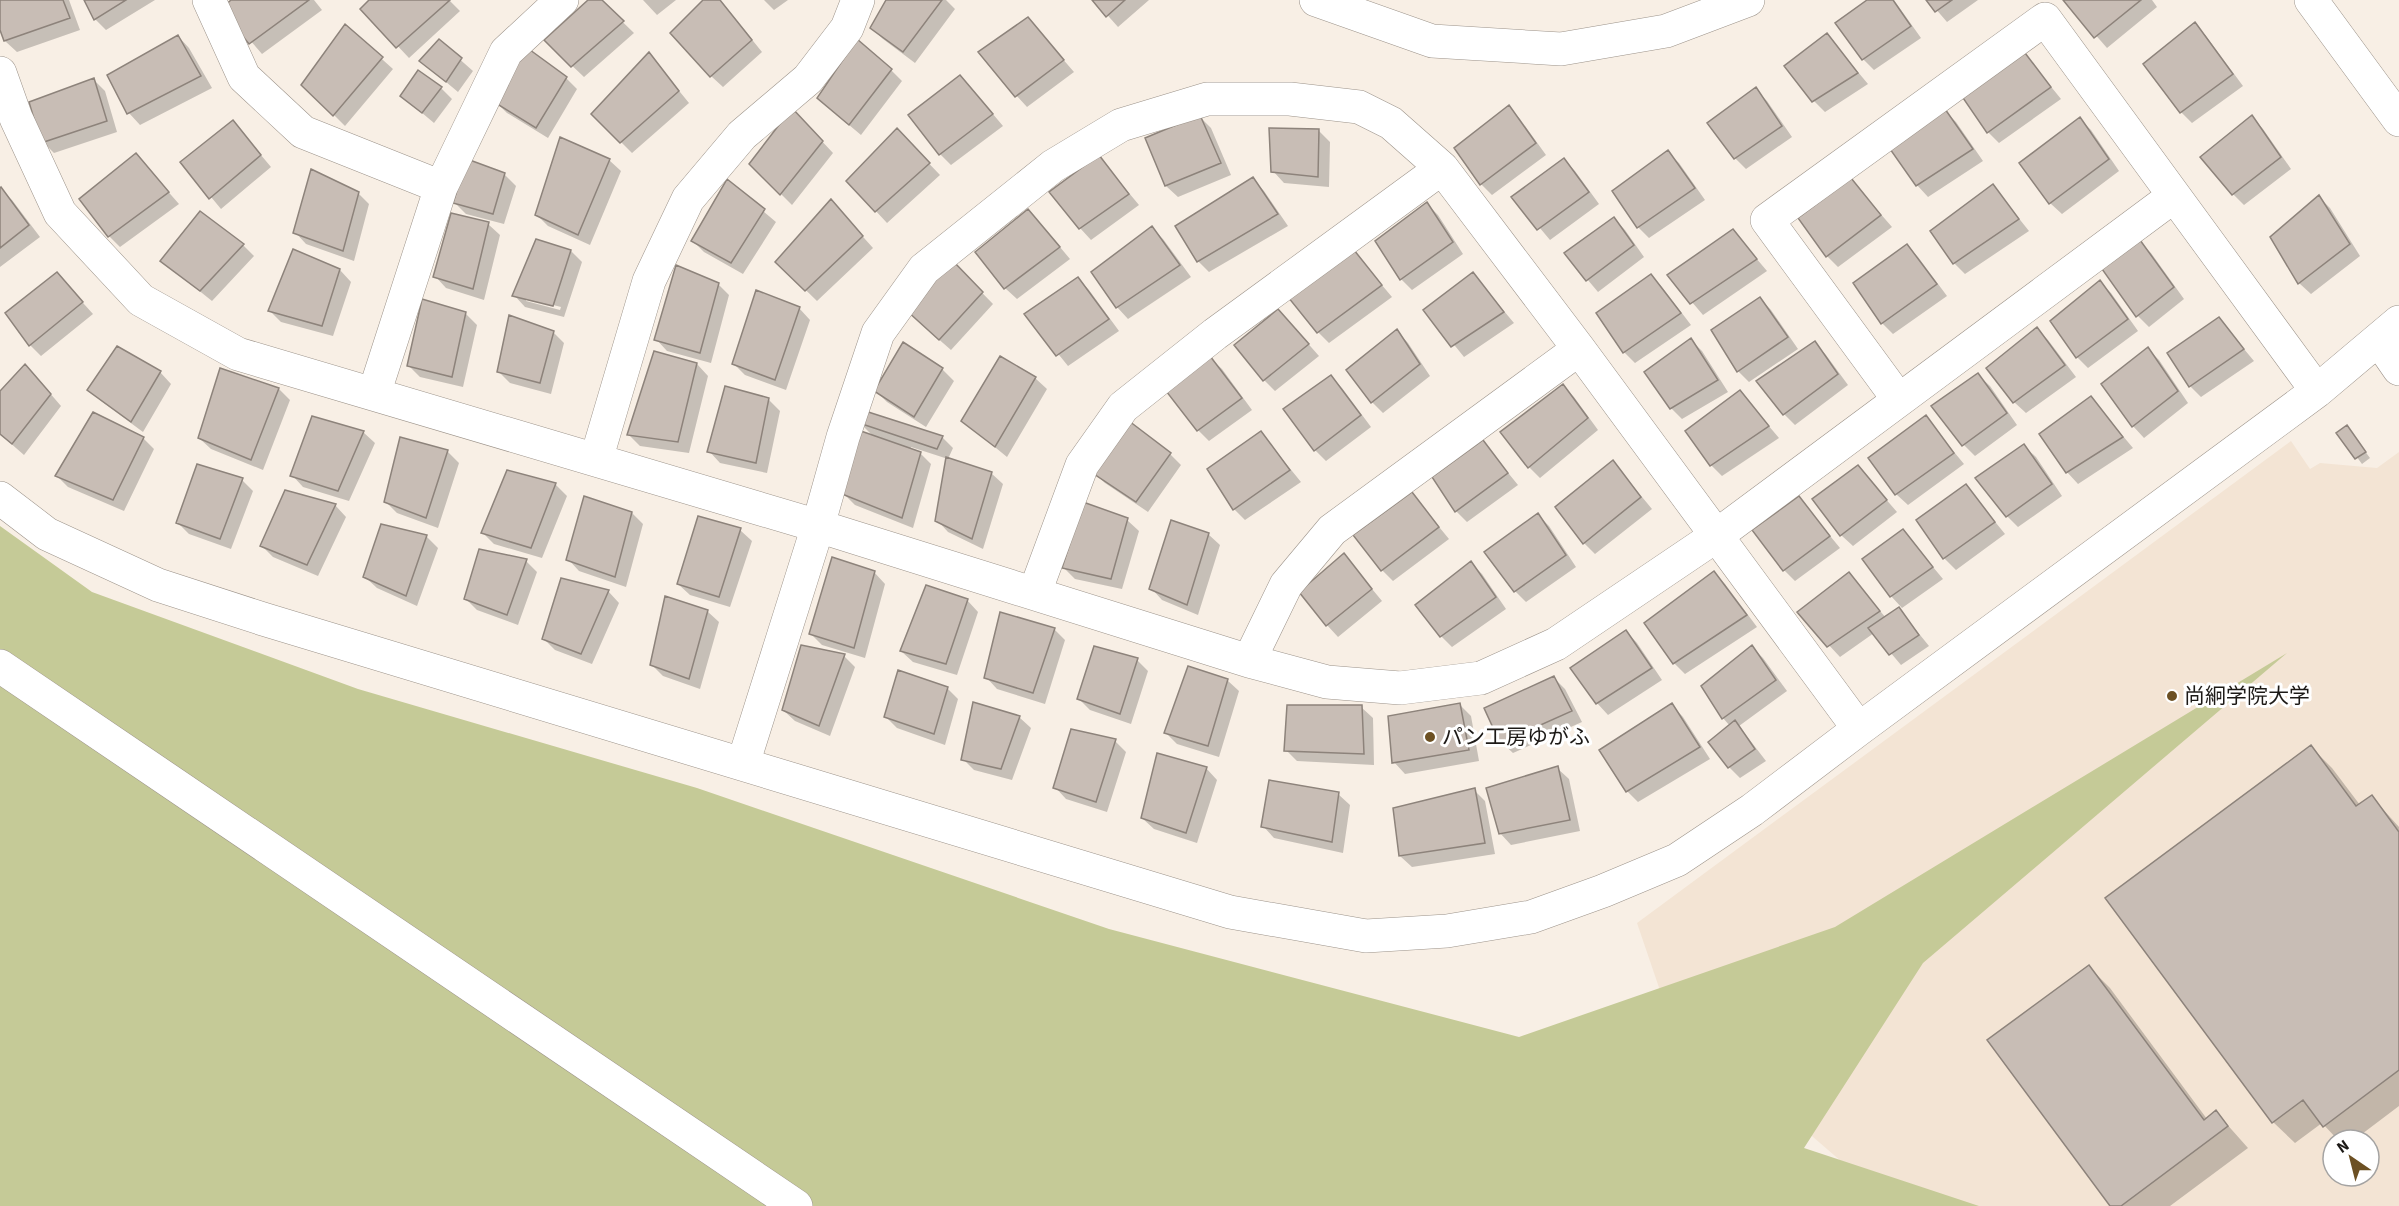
<svg xmlns="http://www.w3.org/2000/svg" width="2399" height="1206" viewBox="0 0 2399 1206" font-family="'Source Sans 3','Noto Sans JP',sans-serif">
<style>
.built{fill:#f3e4d4;fill-rule:evenodd}
.green{fill:#c5ca97}
.shadow{fill:#0003;fill-rule:evenodd}
.building{fill:#c8bdb5;stroke:#8d837b;stroke-width:1.5}
.lines{fill:none;stroke-linecap:round;stroke-linejoin:round}
.minor-casing{stroke:#9c938a;stroke-width:34}
.minor{stroke:#fff;stroke-width:33}
.poi-dot{fill:#6c5023;stroke:#fff;stroke-width:2}
.labels{text-anchor:middle;stroke-width:6;stroke-linejoin:round;paint-order:stroke}
.poi-label{font-size:21px;fill:#1c1916;stroke:#fff;text-anchor:start}
</style>
<rect width="100%" height="100%" fill="#f8efe5"/>
<!-- built -->
<path class="built" d="M2291 441 2310 469 2320 463 2377 468 2399 452V1206H1893L1667 1011 1637 923ZM2333 1140H2369V1176H2333Z"/>
<!-- green -->
<path class="green" d="M0 526 92 592 358 689 697 788 1109 929 1519 1037 1835 927 2287 653 1923 963 1804 1148 1979 1206H0Z"/>
<!-- shadow -->
<path class="shadow" d="M0 0H69L80 30 17 52 5 41 0 25Z
M85 0H155L106 30 95 19Z
M233 0H314L322 10 262 54 223 9Z
M371 0H449L460 11 409 58 363 9Z
M590 0H600L634 33 584 77 546 41Z
M643 0H676L657 15Z
M705 0H720L762 52 723 87 711 76Z
M764 0H788L774 10Z
M888 0H946L955 9 915 63 883 39 871 28Z
M1094 0H1149L1118 27Z
M1869 0H1894L1921 38 1874 70 1863 59Z
M1928 0H1978L1947 22Z
M2065 0H2152L2157 7 2107 48Z
M1028 19 1074 72 1027 107 1016 95Z
M2195 24 2206 36 2243 86 2192 123 2181 112 2145 64Z
M345 26 393 69 345 126 303 84Z
M1827 35 1868 84 1825 112 1814 101Z
M178 36 189 48 212 88 140 125 129 113 109 76Z
M439 41 473 71 458 92 421 61Z
M2022 51 2061 99 1999 143 1988 132Z
M649 54 689 103 632 153 593 114Z
M891 70 902 81 861 135 830 109Z
M566 78 577 89 548 138 507 113 496 102Z
M94 80 105 91 117 132 54 153 43 142Z
M441 88 452 99 434 123 402 96Z
M971 88 1003 126 951 165 940 154Z
M1755 89 1767 101 1792 137 1746 169 1735 158Z
M1509 107 1520 119 1546 155 1492 195 1481 184Z
M1945 111 1956 122 1983 161 1928 197 1917 185 1892 149Z
M1200 117 1211 128 1231 175 1178 197 1166 186 1147 139Z
M2252 117 2263 129 2291 169 2244 205 2233 194Z
M2080 119 2091 130 2119 171 2062 214 2050 203 2021 163Z
M233 122 271 167 221 209 182 162Z
M804 122 833 153 792 205 751 164Z
M897 130 940 175 887 223 848 181Z
M1319 131 1330 142 1329 187 1284 183 1273 171Z
M1667 152 1679 163 1705 200 1649 238 1638 227Z
M136 155 179 204 120 247 109 236Z
M1099 157 1139 205 1091 240 1080 228Z
M609 160 621 171 590 245 548 226 537 215Z
M1564 160 1575 171 1599 204 1550 240 1514 197Z
M468 161 505 175 516 186 504 224 466 214 455 203Z
M1253 179 1264 191 1288 226 1209 272 1198 261Z
M1851 180 1892 227 1838 267 1827 256Z
M727 181 776 222 743 274 704 252 693 241Z
M1993 186 2029 231 1965 274 1954 263Z
M0 190 12 200 40 237 0 267Z
M358 193 369 204 354 261 306 244 295 232Z
M2319 197 2330 208 2360 256 2311 294 2299 283 2272 237Z
M831 201 873 248 817 301 777 262Z
M1427 204 1438 215 1463 254 1412 290 1401 279Z
M1614 218 1625 230 1644 257 1598 292 1566 254Z
M1039 222 1070 259 1017 299 1005 288Z
M488 224 500 235 484 300 446 288 435 276Z
M1152 228 1163 239 1191 277 1128 319 1117 307 1093 272Z
M1733 231 1767 271 1703 315 1669 275Z
M536 241 571 251 582 262 564 317 525 307 514 295ZM526 298 561 307 560 310 526 301Z
M2140 242 2151 253 2184 299 2149 327 2138 316 2104 269Z
M243 245 254 256 212 301 162 261Z
M1907 246 1918 257 1947 296 1893 334 1882 323Z
M1354 252 1392 297 1329 343 1318 332Z
M953 263 993 304 951 350 919 322Z
M340 270 351 282 333 336 281 322 270 311Z
M57 274 93 314 41 356 30 345Z
M1473 274 1514 323 1464 357 1426 310Z
M1651 275 1662 287 1691 325 1635 363 1624 352Z
M1078 278 1089 290 1119 331 1068 366 1026 314Z
M2100 282 2111 293 2138 331 2088 368 2077 357Z
M718 284 729 295 711 363 667 351 656 339Z
M1760 298 1771 310 1798 349 1749 382 1738 371Z
M799 308 810 320 786 390 745 375 734 364Z
M465 313 477 325 463 387 420 377 409 366Z
M2219 319 2254 361 2201 397 2190 386Z
M1289 322 1319 356 1275 391 1264 380Z
M2037 329 2048 340 2076 377 2026 413 2014 402Z
M1397 331 1408 343 1430 376 1383 413 1372 402Z
M553 332 564 343 551 394 510 383 499 372Z
M1691 340 1702 351 1728 392 1682 419 1671 408Z
M1815 343 1826 355 1848 385 1795 425 1784 414Z
M903 344 942 369 954 381 926 427 887 402 876 391Z
M2148 349 2159 360 2188 403 2144 438 2133 426 2103 384Z
M1210 358 1222 369 1252 410 1209 441 1198 430Z
M697 364 708 376 689 453 640 446 629 435Z
M160 372 171 384 143 432 101 401 89 390Z
M1978 375 1990 386 2017 425 1975 456 1964 445Z
M36 377 61 406 24 455 0 434V393Z
M1331 377 1342 388 1371 427 1326 461 1315 450Z
M1035 378 1047 389 1007 457 963 421Z
M1563 386 1574 397 1598 430 1540 478 1529 467Z
M726 388 769 400 780 411 767 473 720 463 709 451Z
M279 389 290 400 263 470 211 449 199 438Z
M1740 392 1779 438 1722 476 1711 465Z
M2091 398 2133 448 2078 484 2067 472 2041 435Z
M1925 417 1964 464 1908 505 1896 494Z
M860 423 942 437 953 448 948 459 991 473 1003 484 983 549 948 532 937 520 948 459 911 447 910 450 920 453 931 464 913 528 855 505 844 494 875 438Z
M2347 427 2370 458 2362 464 2339 433Z
M363 432 375 443 349 501 303 487 292 475Z
M1261 433 1301 482 1245 520 1234 509 1209 470Z
M143 438 154 449 124 511 68 487 57 476Z
M401 439 448 452 459 463 438 528 397 513 385 501Z
M1483 442 1518 485 1467 522 1456 511Z
M2024 446 2036 457 2062 496 2018 527 2007 516Z
M1170 454 1181 465 1148 512 1105 483 1093 472Z
M1613 462 1652 509 1595 554 1584 543Z
M1858 467 1897 512 1853 546 1841 535Z
M508 472 556 485 567 496 542 558 494 544 483 533Z
M242 480 253 491 231 549 189 534 177 522Z
M1966 486 2005 534 1956 570 1944 558 1918 521Z
M1412 494 1449 539 1393 581 1382 570Z
M1799 498 1840 548 1795 581 1784 570Z
M335 505 346 517 318 576 273 557 262 546Z
M632 513 643 524 626 587 579 571 568 559Z
M1538 515 1549 526 1576 567 1526 602 1515 591Z
M1127 520 1139 531 1122 589 1075 579 1064 568Z
M382 526 427 537 438 548 417 606 377 588 365 577Z
M740 530 752 541 730 607 690 595 678 584Z
M1903 531 1943 579 1902 608 1891 596 1864 559Z
M1208 534 1220 545 1198 615 1162 600 1151 588Z
M1344 555 1382 601 1338 637 1327 625Z
M526 561 537 572 518 625 477 610 466 599Z
M1471 563 1482 574 1506 609 1452 647 1441 636Z
M874 572 885 584 865 658 822 645 811 634Z
M1714 573 1725 584 1757 627 1685 674 1674 663Z
M1849 574 1886 618 1899 609 1929 646 1901 665 1874 633 1840 657 1799 613Z
M608 591 619 603 592 664 555 650 543 638Z
M967 600 978 612 957 675 913 662 901 651Z
M707 611 719 622 700 689 663 676 652 665Z
M1054 629 1065 640 1045 704 997 689 986 677Z
M1626 631 1637 643 1662 680 1608 715 1597 703Z
M1752 647 1763 658 1787 691 1739 726 1766 761 1740 778 1729 767 1730 726 1723 718 1703 687Z
M844 656 855 667 830 736 795 721 783 710Z
M1137 660 1148 671 1131 724 1090 710 1079 699Z
M1554 678 1565 689 1582 722 1513 753 1501 742Z
M1227 680 1239 691 1219 757 1177 744 1166 733Z
M947 688 958 699 945 745 897 728 886 717Z
M1460 705 1471 716 1479 761 1405 774 1394 762Z
M1672 705 1683 717 1710 759 1638 802 1627 791Z
M1361 707 1373 718 1374 765 1297 761 1286 750Z
M1019 717 1031 728 1012 780 974 770 963 759Z
M1115 741 1126 752 1107 812 1066 799 1055 787Z
M2311 747 2332 768 2360 805 2372 797 2399 827V1106L2354 1140H2338L2322 1123 2295 1143 2273 1122Z
M1206 768 1217 780 1197 843 1154 829 1142 818Z
M1557 768 1569 779 1580 831 1511 845 1500 833Z
M1474 790 1485 801 1495 854 1412 867 1400 856Z
M1338 794 1350 805 1343 853 1274 838 1263 826Z
M2089 967 2110 988 2207 1119 2216 1112 2248 1148 2170 1206H2112Z"/>
<!-- building -->
<path class="building" d="M0 0H63L70 18 4 41 0 30Z
M84 0H126L94 20Z
M231 0H309L249 44 221 9Z
M369 0H450L396 48 360 9Z
M588 0H602L624 21 571 67 544 40Z
M703 0H720L752 40 710 77 670 33Z
M886 0H942L903 52 870 28Z
M1092 0H1125L1106 17Z
M1867 0H1893L1911 26 1862 60 1835 23Z
M1926 0H1952L1935 12Z
M2063 0H2141L2094 38Z
M1028 17 1064 60 1015 97 978 52Z
M2195 22 2233 74 2180 113 2143 64Z
M345 24 383 57 333 116 301 85Z
M1827 33 1858 73 1812 102 1784 66Z
M178 35 201 76 127 114 107 75Z
M439 39 462 58 446 82 419 61Z
M857 39 892 69 849 125 817 98Z
M526 47 567 77 536 128 494 102Z
M2022 49 2051 87 1987 133 1961 95Z
M649 52 679 91 620 143 591 114Z
M418 70 442 87 422 113 400 96Z
M960 75 993 114 939 155 908 115Z
M94 78 107 121 41 143 29 102Z
M1756 87 1782 126 1734 159 1707 123Z
M1509 105 1536 143 1480 185 1454 148Z
M792 108 823 141 780 195 749 164Z
M1945 109 1973 149 1916 186 1890 149Z
M1200 115 1221 163 1165 186 1145 138Z
M2252 115 2281 157 2232 195 2200 157Z
M2080 117 2109 159 2049 204 2019 163Z
M233 120 261 155 209 199 180 162Z
M897 128 930 163 875 212 846 181Z
M1269 128 1319 129 1318 177 1271 172Z
M560 137 610 159 578 235 535 215Z
M1668 150 1695 188 1637 228 1612 191Z
M136 153 169 192 108 237 79 199Z
M1099 155 1129 194 1079 229 1049 192Z
M1564 158 1589 192 1537 230 1511 197Z
M467 159 505 173 493 214 453 203Z
M311 169 359 192 343 251 293 233Z
M1253 177 1278 214 1197 262 1175 226Z
M1851 178 1881 215 1826 257 1798 218Z
M727 179 765 209 731 263 691 241Z
M1993 184 2019 219 1953 264 1930 231Z
M1 187 29 225 0 248V188Z
M2319 195 2350 244 2298 284 2270 237Z
M831 199 863 236 805 291 775 262Z
M1427 202 1453 242 1400 280 1375 241Z
M1028 209 1060 247 1004 289 975 252Z
M200 211 244 244 200 291 160 261Z
M451 213 489 222 473 289 433 277Z
M1614 217 1634 245 1586 281 1564 253Z
M1152 226 1180 265 1116 308 1091 272Z
M1733 229 1757 259 1690 304 1667 275Z
M536 239 571 250 553 306 512 296Z
M2140 240 2174 287 2136 317 2102 269Z
M1907 244 1937 284 1881 324 1853 283Z
M293 249 340 269 322 326 268 311Z
M1354 250 1382 285 1317 333 1288 297Z
M953 261 983 292 939 340 906 310Z
M676 265 719 283 700 353 654 340Z
M57 272 83 302 29 346 5 313Z
M1473 272 1504 312 1451 347 1423 310Z
M1651 274 1681 313 1623 353 1596 313Z
M1078 277 1109 319 1056 356 1024 314Z
M2100 280 2128 319 2076 358 2050 321Z
M756 290 800 307 775 380 732 364Z
M1760 297 1788 337 1737 372 1711 330Z
M422 299 466 312 452 377 407 366Z
M1278 309 1309 344 1263 381 1234 345Z
M509 315 554 331 540 383 497 372Z
M2219 317 2244 349 2189 387 2167 353Z
M2037 327 2065 365 2013 403 1986 368Z
M1397 329 1420 364 1371 403 1346 370Z
M1691 338 1718 380 1670 409 1644 372Z
M1815 341 1838 374 1783 415 1756 381Z
M903 342 943 368 914 417 874 391Z
M117 346 161 371 131 422 87 390Z
M2148 347 2178 391 2132 427 2101 384Z
M654 351 697 363 678 442 627 435Z
M1000 356 1036 377 995 447 961 421Z
M1210 356 1242 398 1197 431 1166 391Z
M25 364 51 394 12 444 0 434V391Z
M220 368 279 388 251 460 198 438Z
M1978 373 2007 413 1962 446 1931 406Z
M1331 375 1361 415 1314 451 1283 409Z
M1563 384 1588 418 1528 468 1500 432Z
M725 386 769 398 756 463 707 452Z
M1740 390 1769 426 1710 466 1685 431Z
M2091 396 2123 437 2066 473 2039 434Z
M862 410 943 436 937 449 859 423Z
M93 412 144 437 113 500 55 476Z
M1926 415 1954 453 1895 495 1868 458Z
M312 416 364 431 338 491 290 476Z
M1129 421 1171 453 1136 502 1091 472Z
M2347 425 2366 452 2355 459 2336 433Z
M858 430 921 452 902 518 842 494Z
M1261 431 1290 470 1233 510 1207 469Z
M400 437 448 450 426 518 384 502Z
M1483 440 1508 473 1455 512 1432 477Z
M2024 444 2052 484 2006 517 1975 478Z
M946 457 992 472 972 539 935 521Z
M1613 460 1641 497 1583 544 1555 507Z
M197 464 243 478 220 539 176 523Z
M1858 465 1887 500 1840 536 1812 499Z
M507 470 556 483 531 548 481 533Z
M1966 484 1995 522 1943 559 1916 520Z
M285 490 336 504 307 565 260 546Z
M1412 492 1439 527 1381 571 1353 535Z
M584 496 632 512 615 577 566 560Z
M1799 496 1830 536 1783 571 1752 530Z
M1083 502 1128 518 1111 579 1062 568Z
M1538 513 1566 555 1514 592 1484 552Z
M698 516 741 528 719 597 677 584Z
M1171 520 1209 533 1187 605 1149 589Z
M381 524 427 535 406 596 363 577Z
M1903 529 1933 567 1890 597 1862 559Z
M479 549 527 559 507 615 464 599Z
M1344 553 1372 589 1326 626 1299 592Z
M832 557 875 571 854 648 809 634Z
M1471 561 1496 597 1440 637 1415 605Z
M1714 571 1747 615 1673 664 1644 623Z
M1849 572 1880 611 1827 647 1797 612Z
M561 578 609 590 581 654 542 639Z
M926 585 968 599 946 664 900 651Z
M665 596 708 610 689 679 650 665Z
M1899 607 1919 635 1889 655 1868 628Z
M1000 612 1055 628 1033 693 984 678Z
M1626 630 1652 668 1596 704 1570 668Z
M801 645 845 654 819 726 782 710Z
M1752 645 1776 680 1722 719 1701 686Z
M1094 646 1138 658 1120 714 1077 699Z
M1188 666 1228 679 1208 746 1164 733Z
M898 670 948 687 934 734 884 717Z
M1554 676 1572 711 1500 743 1484 708Z
M973 702 1020 716 1001 769 961 760Z
M1460 703 1469 750 1392 763 1388 716Z
M1672 703 1700 747 1626 792 1599 750Z
M1287 705H1362L1364 754 1284 751Z
M1735 720 1755 749 1728 768 1708 742Z
M1071 729 1116 739 1096 802 1053 788Z
M2311 745 2356 806 2372 795 2399 832V1070L2323 1127 2303 1100 2272 1123 2105 898Z
M1157 753 1207 767 1186 833 1141 818Z
M1558 766 1570 820 1499 834 1486 788Z
M1269 780 1339 792 1332 842 1261 827Z
M1475 788 1485 843 1399 856 1393 808Z
M2089 965 2204 1120 2216 1110 2228 1126 2121 1206H2110L1987 1040Z"/>
<g class="lines">
<!-- minor casing -->
<g class="minor-casing">
<path id="minor" d="M209 0 244 77 303 132 441 187
M1316 0 1432 41 1561 49 1666 31 1748 0
M2311 0 2399 120
M0 73 16 118 60 213 141 300 238 354 818 526 1249 661 1327 682 1400 688 1481 678 1556 644 1716 536 2174 196
M2379 340 2399 369
M374 394 441 187 506 52 562 0
M1899 400 1767 220 2045 19 2317 391
M596 460 649 281 688 199 742 135 808 79 847 28 858 0
M0 498 47 534 158 585 263 619 1230 912 1366 936 1447 931 1531 917 1603 891 1677 860 1752 810 1859 729 2317 391 2399 322
M1035 592 1082 465 1123 407 1215 334 1442 168
M1249 661 1286 585 1332 530 1579 349
M0 666 796 1206
M743 764 818 526 843 437 878 333 924 269 1053 166 1121 125 1207 99H1290L1359 107 1391 123 1442 168 1579 349 1859 729"/>
</g>
<!-- minor -->
<use href="#minor" class="minor"/>
</g>
<!-- markers -->
<g class="poi-dot">
<circle cx="2172" cy="696" r="6"/>
<circle cx="1430" cy="737" r="6"/>
</g>
<g class="labels">
<!-- poi labels -->
<g class="poi-label">
<text x="2184" y="703">尚絅学院大学</text>
<text x="1442" y="744">パン工房ゆがふ</text>
</g>
</g>
<!-- north arrow -->
<g transform="translate(2351 1158) rotate(325)"><circle r="28" fill="#ffffff" stroke="#a4a3a2" stroke-width="1.5"/>
<path d="M0-4.5L10 22L0 15L-10 22Z" fill="#6c5023"/>
<text y="-9" font-size="16" font-weight="bold" text-anchor="middle" fill="#1c1916">N</text>
</g>
</svg>
